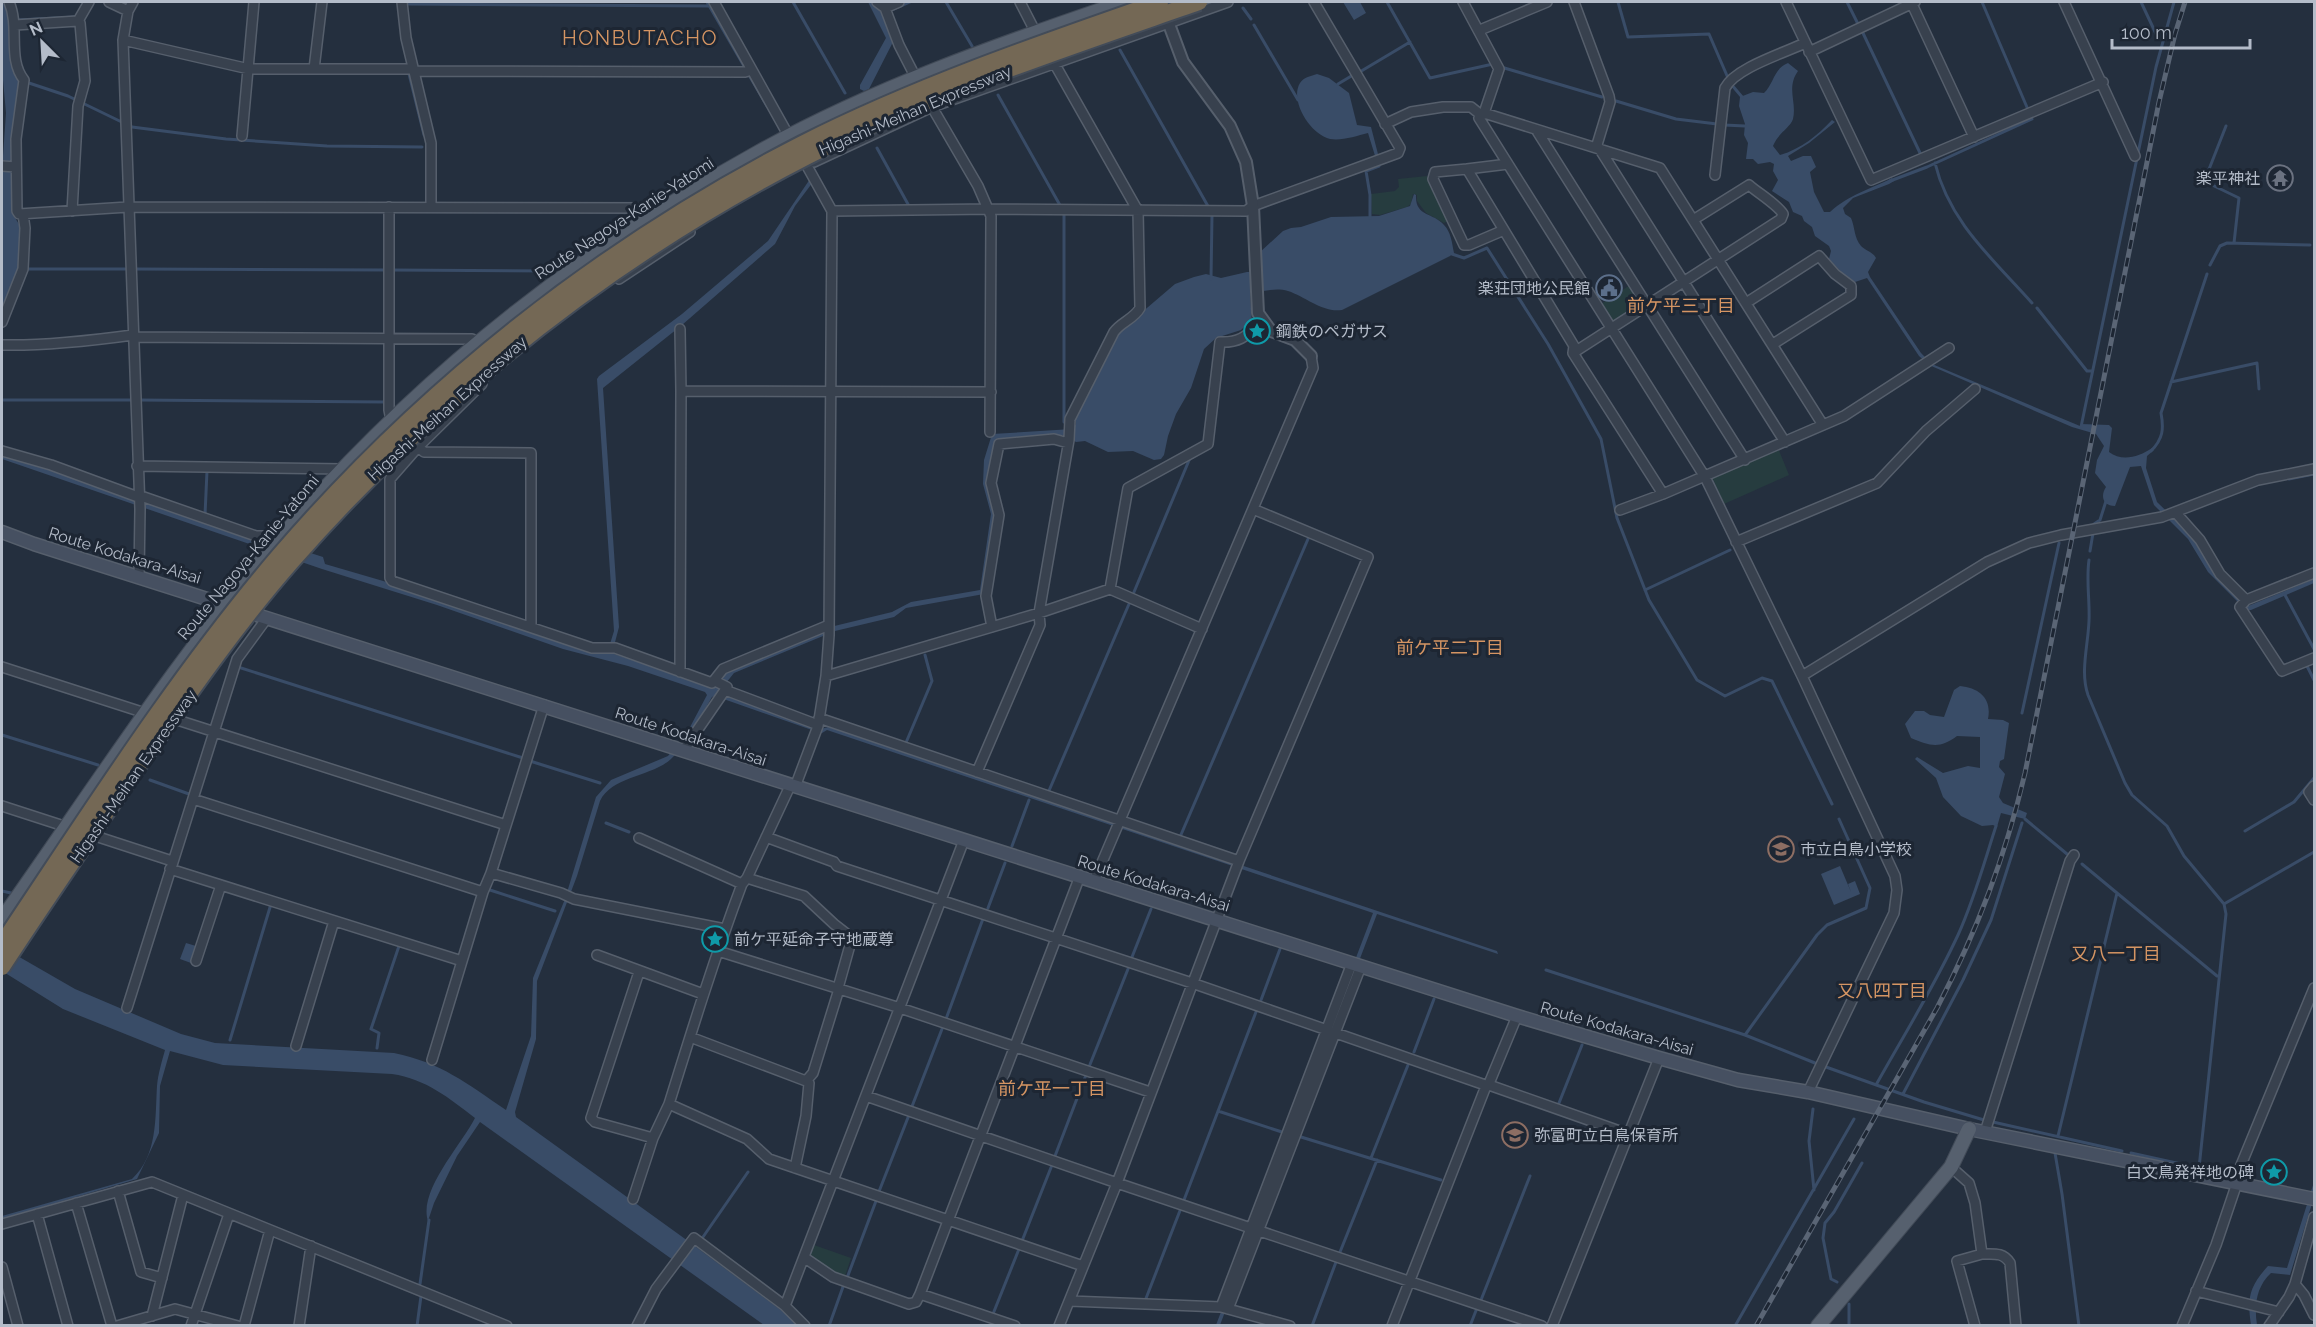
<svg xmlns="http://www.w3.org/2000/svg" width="2316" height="1327" viewBox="0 0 2316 1327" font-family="Raleway,'Noto Sans JP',sans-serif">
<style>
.green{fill:#263c3f}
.water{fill:#394c67}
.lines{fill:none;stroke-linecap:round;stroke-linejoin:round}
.stream{stroke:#394c67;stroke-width:3}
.minor-casing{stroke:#565f6c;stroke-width:12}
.tertiary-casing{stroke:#565f6c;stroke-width:14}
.secondary-casing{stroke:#565f6c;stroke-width:15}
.primary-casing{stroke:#414a57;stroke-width:16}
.minor{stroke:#38414e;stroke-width:9}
.tertiary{stroke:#38414e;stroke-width:10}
.secondary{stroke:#465061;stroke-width:12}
.primary{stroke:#56606e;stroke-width:14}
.rail-casing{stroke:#5a6575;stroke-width:5}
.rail{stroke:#1d2633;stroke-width:3;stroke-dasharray:9;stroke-linecap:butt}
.motorway-bridge-casing{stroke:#434c59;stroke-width:20;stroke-linecap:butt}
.motorway-bridge{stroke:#746855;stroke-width:16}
.labels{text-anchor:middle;stroke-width:6;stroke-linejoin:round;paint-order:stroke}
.street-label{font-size:16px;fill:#b4bcc9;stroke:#1d2633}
.poi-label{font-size:16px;fill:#b4bcc9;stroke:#1d2633;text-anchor:start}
.neighbourhood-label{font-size:18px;fill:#d59563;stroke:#1d2633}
.quarter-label{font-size:20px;letter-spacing:1.5px;fill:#d59563;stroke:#1d2633}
</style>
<rect width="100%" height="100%" fill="#242f3e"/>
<!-- green -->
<path class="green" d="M1427 176 1448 221 1444 223 1426 213 1417 201V195L1413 194 1411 204 1407 207 1380 215 1372 214 1371 194 1395 191 1399 187 1398 179Z
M1630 285 1640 300 1639 304 1614 320H1611L1601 304Z
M1778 448 1789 475 1724 504 1712 477Z
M814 1245 851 1258 844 1279 808 1258Z"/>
<!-- water -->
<path class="water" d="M2 2H7L20 81 11 145 12 213 22 229 19 269 2 313V170L6 113 2 69Z
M868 2H872L884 14 894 40 869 89 864 91 860 89V85L886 38Z
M1343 2H1360L1366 13 1354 20Z
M1788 63 1798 71C1786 88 1797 102 1793 119 1790 128 1778 133 1773 146L1780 155C1801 149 1818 135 1832 120L1835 122 1809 143 1788 156 1791 161 1803 156H1811L1816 167 1810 172 1814 192 1824 212H1830C1850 194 1869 190 1892 178L1894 181 1889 184 1853 198 1843 208 1845 214 1851 218C1855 227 1854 238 1861 246 1866 251 1873 252 1876 258L1868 272 1870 277 1921 353 1932 364 2080 426 2081 424 2109 425 2112 428 2109 452C2122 462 2139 457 2152 448L2154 450 2147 456 2146 468 2157 502 2194 538 2219 580 2248 606 2314 579V583L2251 610H2246L2208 572 2188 539 2154 505 2141 466 2130 467 2115 506C2103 506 2100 496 2106 487L2095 473 2097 460 2104 446 2096 434 2072 427 1929 365 1919 356 1867 278 1855 282 1843 274 1829 259 1831 251 1829 246 1815 236 1812 227 1804 221 1802 216 1793 212 1789 202 1772 191 1778 180 1773 171 1774 164 1770 162 1758 164 1753 159H1746L1748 143 1744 135 1745 124 1739 106 1740 97 1753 92 1764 93C1774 83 1774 68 1788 63Z
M1317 74 1329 78 1349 93 1357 125 1371 127 1379 158 1376 159 1368 133C1356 136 1342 141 1330 139 1311 135 1289 101 1300 83 1304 77 1311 76 1317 74Z
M810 179 813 182 795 206 775 244 682 325 603 388 619 627 614 646V654L711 686 722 672 822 629 892 612 911 602 980 590 991 514 983 484 984 460 992 434 1072 429 1076 424V415L1120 331 1175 284 1194 277 1206 274 1221 278 1247 272H1260L1259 253 1283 231 1291 228 1301 227 1331 217 1379 216 1410 206 1414 194 1416 195C1415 217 1433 212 1444 225 1451 232 1452 243 1454 253L1450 256 1342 310C1323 313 1306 297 1288 291 1275 287 1264 292 1250 292L1252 325 1247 324 1241 330 1216 338 1204 349 1191 388 1176 414 1168 436 1164 455 1161 459 1154 460 1133 451 1108 452 1085 441 1076 442 1066 435 996 439 988 482 997 514 984 594 906 608 894 617 835 631 734 673 722 688 821 729 828 727 835 729 1497 951 1498 954 1377 914 1220 1325H1216L1373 913 827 730 822 733 812 730 715 696 712 697C700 717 689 743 671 759 651 777 612 776 600 801L577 876 537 981 536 1039 515 1112 516 1117 688 1241 782 1311 798 1325H764L480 1122 457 1156 434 1203 428 1221C418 1191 462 1144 475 1118 449 1098 426 1079 392 1074L223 1065 170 1051 160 1086 159 1133 137 1179 2 1219V1216L132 1179C158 1155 155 1118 157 1086 158 1074 162 1061 165 1050L63 1009 2 971V947L75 989 181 1034 215 1043 394 1053C442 1063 466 1083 506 1110L531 1036 533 978 565 899 596 797 611 780 668 756 689 729 707 695 705 692 628 666 563 649 437 605 322 569 2 459V453L323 557 325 564 390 583 590 650 610 644 614 631 597 379 599 376 682 314 768 241Z
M1960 686C1980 688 1992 699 1988 719L2003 720 2009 723 2004 759 2000 761 1999 767 2005 774 1999 797 2003 803 2027 813 2025 819 2001 813 1997 827 1993 825 1982 826 1961 816 1943 797 1936 778 1915 759 1917 757 1943 773 1968 766 1980 768V737L1957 736C1940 749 1930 746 1911 738L1905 724 1915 711H1924L1930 715 1944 717 1954 690Z
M1840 866 1851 892 1848 884 1855 881 1860 894 1834 905 1821 874Z
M186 943 196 946 191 963 180 959Z
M2314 1182V1197L2290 1275 2271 1273C2256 1287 2254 1306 2257 1325H2251C2247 1298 2249 1287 2268 1266L2287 1268Z"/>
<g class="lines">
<!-- stream -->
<path class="stream" d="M707 2 744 66
M793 2 845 93
M946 2 972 46
M1387 2 1430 78 1493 64
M1618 2 1628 37 1709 34 1728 78
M1847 2 1859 26
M2141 2 2157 36
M406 4 710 6
M1243 8 1251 19
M894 9 910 2
M18 20 75 17
M1254 25 1298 100
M1862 31 1921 155
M1120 50 1209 208
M1501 67 1602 97
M1358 73 1410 42
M409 74 424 135
M749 75 767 106
M26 82 68 96 132 127 226 139 327 146 422 147
M1338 84 1353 75
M1731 84 1742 97
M998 95 1061 207
M1616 101 1676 119 1717 124
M1724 125 1745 126
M877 148 909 206
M1935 163C1949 222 1993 259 2032 303
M1890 181 1927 167 2032 119 1982 2
M2204 182 2226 126
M2210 184 2239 198 2234 243
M1370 218V195L1366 171 1379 166 1378 164
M1452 254 1464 258 1487 248 1548 344 1601 439 1617 518 1649 600 1697 680 1725 696 1762 678 1772 681 1832 804
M2210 265 2220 246 2227 243 2310 245
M28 269H125
M134 269 387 270
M392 270 554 271
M1211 279 1212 215
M2037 308 2087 371H2092
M2171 382 2257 363 2259 389
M2 400H131
M138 400 386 402
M1064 422V215
M2081 427 2156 67 2174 2
M2151 451C2163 439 2164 429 2161 413L2207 274
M2289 479 2314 474
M205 515 207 471
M2094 524 2100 520 2106 501
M2090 551 2093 533
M2089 560C2086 581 2090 601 2089 621 2088 646 2080 672 2088 695L2125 783 2132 795 2167 826 2184 856 2224 904 2226 914 2199 1168 2131 1153
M1645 590 1730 550
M1134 592 1190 458 1193 457
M2285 595 2314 649
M2307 666 2314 680
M238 667 523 758
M2022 713 2059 543
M2 735 98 765
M905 745 932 681 925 655
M530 761 600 783
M150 780 189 794
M1048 793 1129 604
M2025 819 2067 854
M606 823 629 832
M2245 831 2294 802 2314 778
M1180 837 1308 539
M1012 846 1029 800
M2082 864 2217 976
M490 890 555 911
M2 891 11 893
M2224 904 2314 852
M988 908 1005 863
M689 926 714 932
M1132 957 1151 909
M1546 970 1745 1035 1815 1063
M1261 1000 1280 949
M946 1019 984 916
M1745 1035 1817 935 1827 925 1866 908 1870 888 1839 819
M230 1040 271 904
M377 1048 379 1033 371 1029 399 946
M1414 1052 1434 999
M1089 1067 1128 969
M1826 1067 1924 1102 1984 1120
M1876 1085C1904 1035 1934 987 1958 935 1974 900 1984 863 1996 826
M1903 1094 1963 980 1991 920 2022 823
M1559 1103 1582 1045
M911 1109 942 1029
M1813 1109 1809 1141 1814 1190
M1218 1111 1282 1132
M1993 1122 2122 1151
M2058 1136 2117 893
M1301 1137 1441 1180
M2055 1153 2062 1194 2079 1326
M1055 1156 1086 1075
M1371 1158 1408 1065
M878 1194 909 1115
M1184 1200 1256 1012
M703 1237 748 1172
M1022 1241 1052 1165
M1340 1252 1377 1160
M847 1278 876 1201
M1837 1282 1831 1279 1823 1238 1825 1223 1834 1212 1862 1163
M420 1284 429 1220
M1481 1300 1530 1176
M1145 1301 1181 1208
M1849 1304V1326
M993 1314 1019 1249
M417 1326 421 1296
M829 1326 844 1284
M1312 1326 1336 1262
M1470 1326 1477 1308
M1735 1326 1854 1119"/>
<!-- minor casing -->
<g class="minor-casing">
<path id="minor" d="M9 2C20 27 7 59 24 80L16 139 17 211 19 214 128 207 664 208
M109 2 128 11
M133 2 128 11 123 40 140 509 139 577
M402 2 406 38 431 143V207
M714 2 791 140
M877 2 885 8 899 45 918 82
M1020 2 1038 37
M1463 2 1499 69 1484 113
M1574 2 1609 96 1610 102 1596 148
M1786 2 1871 180 2103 82
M1911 2 1974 137
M2064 2 2135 156
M885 8 899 2
M78 21 89 2
M15 25 78 21 80 23 85 81 78 106 72 211
M1480 30 1547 2
M123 40 249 69H413
M1809 52 1915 2
M314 69 322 2
M414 71 745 72 752 70
M929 102 978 186 991 216 990 432
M1385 124 1411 112 1443 107H1471L1481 115
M1537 131 1745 460
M242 136 254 2
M1599 148 1785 442
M814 162 932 107 1228 2
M1508 164 1467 169 1574 346 1573 353 1663 494 1844 416 1949 348
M2 166 16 167
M1467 169 1435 172 1433 179 1464 245H1469L1504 230
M1715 175 1725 88C1735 68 1784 53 1805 43
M389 207V410L391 420
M832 211 990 209 1246 211 1253 206 1398 153 1400 148 1314 2
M619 279 690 232
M1746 303 1819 256 1835 274 1851 286V295L1773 344
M2 322 23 269 25 228 23 214
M680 329 681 391
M133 337 472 339 477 342
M2 345C46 346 89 341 133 335
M1573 353 1781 219 1783 214C1778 205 1758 193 1749 185L1693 220
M482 384 418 447 390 479V578L392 581 592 648H615L712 683 723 669 829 625
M418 447 424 452 531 453V627
M2 451 51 465 138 497
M137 466 343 469
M138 495 256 536H282
M1620 510 1663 494
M2176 513 2200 540 2220 574 2246 600
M1736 542 1877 483 1926 431 1975 389
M2314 573 2246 600 2240 607 2282 671 2314 658
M1110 589 1128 488 1208 444 1220 342C1241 343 1247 335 1263 321
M992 627 986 596 999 515 991 483 999 444 1054 439 1068 443
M2 667 145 713
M680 672 681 391 991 392
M826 676 1039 613 1110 589 1202 629
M1802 676 1987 562 2029 543 2061 535 2162 517 2258 480 2314 469
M715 681 727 687 725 690 818 725
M168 717 506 825
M819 718 1239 861
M683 751 725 690
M977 772 1040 625 1039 613 1069 440 1070 419 1114 332C1121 322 1134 319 1140 308L1138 211 1053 61
M790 786 747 878 742 884C715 956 692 1030 669 1104L747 1139 769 1159 1083 1266
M2314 786 2309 792 2314 800
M795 787 818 726 826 676 829 635 832 211 802 157
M193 799 483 892
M2 806 70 828
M89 834 172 861
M766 837 834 862 837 866 1192 983 1488 1086 1517 1016
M639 838 742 884
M170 869 462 961
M491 873 561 893 574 899 725 929
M747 878 804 896 834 924 852 938 838 988
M1094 881 1313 368 1311 356
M718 951 900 1008 1150 1092
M597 955 703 994
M196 961 221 885
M639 972 591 1118 595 1122 653 1138
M127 1008 237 659 267 618
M690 1037 806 1081 813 1073 839 989
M296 1046 334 921
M432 1060 483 892 491 873 544 705
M1489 1085 1628 1134
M1808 1092 1894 913 1897 890 1895 876 1802 676 1705 477 1479 118 1484 113 1660 168 1823 425
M866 1096 1117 1183 1542 1326
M1985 1132 2070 861 2074 855
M1951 1167 1969 1183 1975 1203 1982 1254C1994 1254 2003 1252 2010 1263L2016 1326
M795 1168 806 1116 809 1083 806 1081
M2234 1182 2314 988
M118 1191 141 1272 162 1278
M633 1199 653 1138 669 1104
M76 1203 112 1326
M37 1214 68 1326
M2 1224 152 1182 507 1326
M805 1258 833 1277 909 1304 916 1302 920 1294 1015 1326
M2 1267 18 1326
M2295 1284 2304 1295 2314 1315
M2196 1291 2279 1312
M920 1294 1080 876
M1070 1301 1221 1307 1290 1326
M785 1306 964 840
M1221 1307 1352 963
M1228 1309 1361 966
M152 1316 183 1195
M117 1326 175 1309 238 1326
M191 1326 229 1214
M244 1326 270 1230
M299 1326 311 1246
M637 1326 656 1289 694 1238 785 1306 805 1326
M1059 1326 1117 1183 1239 861 1368 557 1253 509
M1392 1326 1486 1086
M1552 1326 1659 1058
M1975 1326 1957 1261 1982 1254
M2182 1326 2216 1245 2237 1183
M2269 1326 2289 1297 2295 1284 2314 1217"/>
</g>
<!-- tertiary casing -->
<g class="tertiary-casing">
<path id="tertiary" d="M1163 8 1183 62 1230 126 1246 162 1253 206 1258 313 1271 331 1295 340 1311 356"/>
</g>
<!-- secondary casing -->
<g class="secondary-casing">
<path id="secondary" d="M2 532 34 544 1517 1016 1659 1058 1738 1080 1808 1092 1969 1129 2314 1199"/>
</g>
<!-- primary casing -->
<g class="primary-casing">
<path id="primary" d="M2 919C94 789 180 654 284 534 418 378 579 251 759 152 874 88 1000 44 1124 2
M1818 1326 1951 1167 1969 1129"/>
</g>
<!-- minor -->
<use href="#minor" class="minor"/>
<!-- tertiary -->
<use href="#tertiary" class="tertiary"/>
<!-- secondary -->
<use href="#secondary" class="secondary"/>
<!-- primary -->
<use href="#primary" class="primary"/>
<!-- rail casing -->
<g class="rail-casing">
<path id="rail" d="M1756 1326 1937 1008C1977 931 2005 858 2025 773L2159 102 2175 34 2185 2"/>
</g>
<!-- rail -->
<use href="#rail" class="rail"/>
<!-- motorway-bridge casing -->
<g class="motorway-bridge-casing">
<path id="motorway-bridge" d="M2 944C90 813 176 677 279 556 425 386 603 246 802 144 917 86 1039 44 1160 2
M2 967C45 901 90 836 135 770 185 699 235 626 292 561 438 395 611 257 808 156 932 92 1067 48 1199 2"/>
</g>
<!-- motorway-bridge -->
<use href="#motorway-bridge" class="motorway-bridge"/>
</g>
<!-- icons -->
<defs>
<g id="temple-ring" transform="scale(1.35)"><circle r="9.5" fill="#1d2633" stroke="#6b7280" stroke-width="1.5"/><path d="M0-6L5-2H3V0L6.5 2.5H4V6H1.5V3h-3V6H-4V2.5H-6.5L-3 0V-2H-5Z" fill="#6b7280"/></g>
<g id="civic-ring" transform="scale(1.35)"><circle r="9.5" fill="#1d2633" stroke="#5c6f8a" stroke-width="1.5"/><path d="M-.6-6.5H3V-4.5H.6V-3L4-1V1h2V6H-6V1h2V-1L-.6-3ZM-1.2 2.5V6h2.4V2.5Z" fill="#5c6f8a"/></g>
<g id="sight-ring" transform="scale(1.35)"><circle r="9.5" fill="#1d2633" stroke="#0f9aa8" stroke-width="1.5"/><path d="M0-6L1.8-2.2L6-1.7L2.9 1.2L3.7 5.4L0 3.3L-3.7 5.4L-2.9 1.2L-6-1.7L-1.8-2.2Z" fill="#0f9aa8"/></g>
<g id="school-ring" transform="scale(1.35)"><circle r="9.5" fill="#1d2633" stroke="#8d6e63" stroke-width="1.5"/><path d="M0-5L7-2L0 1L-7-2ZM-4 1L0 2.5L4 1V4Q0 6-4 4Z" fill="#8d6e63"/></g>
</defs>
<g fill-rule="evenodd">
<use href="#temple-ring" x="2280" y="178"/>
<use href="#civic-ring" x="1609" y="288"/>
<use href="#sight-ring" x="1257" y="331"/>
<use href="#school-ring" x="1781" y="849"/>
<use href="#sight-ring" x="715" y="939"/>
<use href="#school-ring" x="1515" y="1135"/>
<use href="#sight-ring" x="2274" y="1172"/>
</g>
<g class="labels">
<!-- street labels -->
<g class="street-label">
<text transform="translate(915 110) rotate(-23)" y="6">Higashi-Meihan Expressway</text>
<text transform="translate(624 218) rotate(-33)" y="6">Route Nagoya-Kanie-Yatomi</text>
<text transform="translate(447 408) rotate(-42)" y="6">Higashi-Meihan Expressway</text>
<text transform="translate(125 555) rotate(17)" y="6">Route Kodakara-Aisai</text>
<text transform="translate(248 557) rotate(-50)" y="6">Route Nagoya-Kanie-Yatomi</text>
<text transform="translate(691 736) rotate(18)" y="6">Route Kodakara-Aisai</text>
<text transform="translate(133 776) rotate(-55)" y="6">Higashi-Meihan Expressway</text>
<text transform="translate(1154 883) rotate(17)" y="6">Route Kodakara-Aisai</text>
<text transform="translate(1617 1028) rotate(16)" y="6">Route Kodakara-Aisai</text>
</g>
<!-- poi labels -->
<g class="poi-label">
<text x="2260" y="184" text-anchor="end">楽平神社</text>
<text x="1590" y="294" text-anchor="end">楽荘団地公民館</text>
<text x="1276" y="337">鋼鉄のペガサス</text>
<text x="1800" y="855">市立白鳥小学校</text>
<text x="734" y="945">前ケ平延命子守地蔵尊</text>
<text x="1534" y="1141">弥富町立白鳥保育所</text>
<text x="2254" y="1178" text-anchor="end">白文鳥発祥地の碑</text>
</g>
<!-- neighbourhood labels -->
<g class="neighbourhood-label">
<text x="1681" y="312">前ケ平三丁目</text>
<text x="1450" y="654">前ケ平二丁目</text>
<text x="2116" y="960">又八一丁目</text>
<text x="1882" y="997">又八四丁目</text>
<text x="1052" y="1095">前ケ平一丁目</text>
</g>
<!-- quarter labels -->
<g class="quarter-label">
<text x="640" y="45">HONBUTACHO</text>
</g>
</g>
<!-- border -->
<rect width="2316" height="1327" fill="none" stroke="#b4bcc9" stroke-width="6"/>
<!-- north arrow -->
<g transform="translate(42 42) rotate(336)" stroke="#1d2633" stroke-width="4.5" paint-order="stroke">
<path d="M0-4.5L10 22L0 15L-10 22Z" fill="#b4bcc9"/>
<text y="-9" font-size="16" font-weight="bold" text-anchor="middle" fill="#b4bcc9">N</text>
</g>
<!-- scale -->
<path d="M2112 39v9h138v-9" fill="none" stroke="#b4bcc9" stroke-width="3"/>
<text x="2121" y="39" font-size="18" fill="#b4bcc9" stroke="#1d2633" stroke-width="4.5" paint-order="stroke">100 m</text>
</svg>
